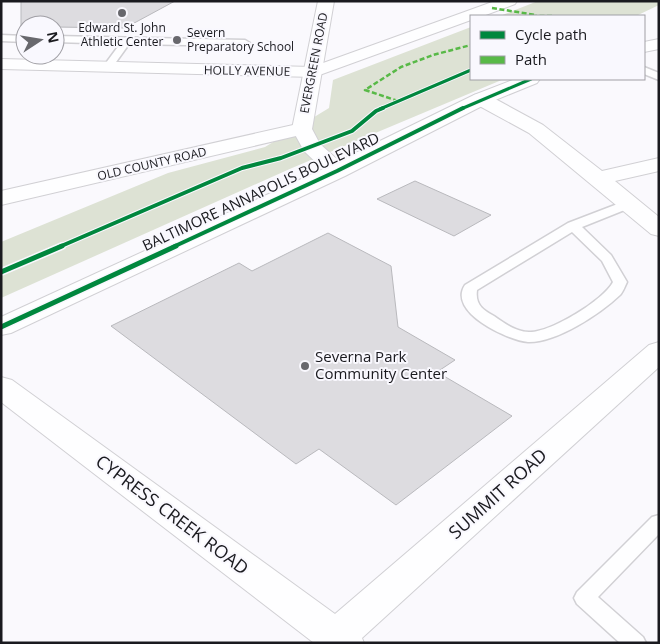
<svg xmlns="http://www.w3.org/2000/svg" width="660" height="644" viewBox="0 0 660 644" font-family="'Open Sans',sans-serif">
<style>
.green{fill:#dde2d4}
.building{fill:#dddce0;stroke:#b9b9bd}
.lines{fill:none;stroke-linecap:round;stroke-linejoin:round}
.service-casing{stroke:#d1d0d4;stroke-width:3}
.minor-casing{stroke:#d1d0d4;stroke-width:2}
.tertiary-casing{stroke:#d1d0d4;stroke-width:2}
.service{fill:#fefeff;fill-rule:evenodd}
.minor{fill:#fefeff;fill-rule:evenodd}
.tertiary{fill:#fefeff;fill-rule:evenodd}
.quiet{stroke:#58b947;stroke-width:2.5;stroke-dasharray:5 2.5;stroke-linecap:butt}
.cycleway-far2-casing{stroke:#f9f8fe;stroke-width:5}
.cycleway-far1-casing{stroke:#f9f8fe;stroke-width:6}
.cycleway-casing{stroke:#f9f8fe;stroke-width:8}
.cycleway-far2{stroke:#00873e;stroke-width:3}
.cycleway-far1{stroke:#00873e;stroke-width:4}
.cycleway{stroke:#00873e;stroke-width:5}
.poi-dot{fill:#68686d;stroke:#f9f8fe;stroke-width:2}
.labels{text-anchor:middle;stroke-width:4;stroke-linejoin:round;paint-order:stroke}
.far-poi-label{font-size:12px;fill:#1a1a1f;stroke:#f9f8fe}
.far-street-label{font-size:12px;fill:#1a1a1f;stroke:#f9f8fe}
.street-label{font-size:15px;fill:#1a1a1f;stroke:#f9f8fe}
.poi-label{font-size:15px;fill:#1a1a1f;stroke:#f9f8fe;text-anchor:start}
.near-street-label{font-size:18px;fill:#1a1a1f;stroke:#f9f8fe}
</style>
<rect width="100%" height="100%" fill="#faf9fd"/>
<!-- green -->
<path class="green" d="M538 1H659V5L636 16H500Z
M471 27V79H504L292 168 1 298V242L168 173 265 147 329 108 333 80Z"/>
<!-- building -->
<path class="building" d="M21 1H175L125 28 55 27V25H25V27H21Z
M415 181 491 215 454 236 377 199Z
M328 233 391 266 398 327 455 360 437 372 512 416 396 505 319 449 296 464 111 326 239 263 252 271Z"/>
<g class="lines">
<!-- service casing -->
<g class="service-casing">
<path id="service" d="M1 35 25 36V42L1 41Z
M55 36 245 40 250 43 245 46 129 44 111 69 108 70 103 67 120 44 55 42Z
M644 67 659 73V80L644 74Z
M628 200 634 204 632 207 582 227 611 255 627 282C625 286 623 292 620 295 600 314 556 343 528 342 507 340 447 312 465 285L568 223ZM572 232 602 261 613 282C604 300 550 333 529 332 516 332 504 323 494 316 483 310 475 305 477 290Z
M659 515V534L598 597 643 637 646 643H620L577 604 574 598 577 592 652 517Z"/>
</g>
<!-- minor casing -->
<g class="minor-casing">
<path id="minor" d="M495 1H517L515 4 483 16H471V20L314 77 1 69V59L312 67Z
M481 93 488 95 543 125 602 171 659 158V171L615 181 659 217V236L651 234 529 133 474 103 471 99 474 95Z
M302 123 309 125 312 129 309 133 1 205V191Z
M659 342V367L362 638 364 643H314L1 402V377L12 380 335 614 649 345Z"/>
</g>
<!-- tertiary casing -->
<g class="tertiary-casing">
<path id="tertiary" d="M318 1H334L312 129 320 144 339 161 474 95 515 79H540L537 83 488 103 345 176 11 333 1 335V317L323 169 304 151 292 129Z
M659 39V49L644 52V42Z"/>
</g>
<!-- service -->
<use href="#service" class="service"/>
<!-- minor -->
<use href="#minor" class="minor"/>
<!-- tertiary -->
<use href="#tertiary" class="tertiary"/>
<!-- quiet -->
<path class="quiet" d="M492 8 536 15
M532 16H552
M398 101 365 90 401 67 433 55 471 45"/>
<!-- cycleway-far2 casing -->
<g class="cycleway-far2-casing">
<path id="cycleway-far2" d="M380 109 471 70
M461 109 531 79"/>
</g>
<!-- cycleway-far1 casing -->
<g class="cycleway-far1-casing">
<path id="cycleway-far1" d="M59 247 242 168 281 158 352 131 376 111 383 108
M173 247 337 171 463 108"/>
</g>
<!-- cycleway casing -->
<g class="cycleway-casing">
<path id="cycleway" d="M1 272 62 246
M1 327 176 246"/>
</g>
<!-- cycleway-far2 -->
<use href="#cycleway-far2" class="cycleway-far2"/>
<!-- cycleway-far1 -->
<use href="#cycleway-far1" class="cycleway-far1"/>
<!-- cycleway -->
<use href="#cycleway" class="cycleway"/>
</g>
<!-- markers -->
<g class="poi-dot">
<circle cx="122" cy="13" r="5"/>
<circle cx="177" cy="40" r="5"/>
<circle cx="305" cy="366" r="5"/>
</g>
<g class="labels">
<!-- far-poi labels -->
<g class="far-poi-label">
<text x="122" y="32">Edward St. John<tspan x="122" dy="14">Athletic Center</tspan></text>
<text x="187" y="37" text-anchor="start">Severn<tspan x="187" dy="14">Preparatory School</tspan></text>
</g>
<!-- far-street labels -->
<g class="far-street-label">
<text transform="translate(314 63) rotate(-79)" y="4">EVERGREEN ROAD</text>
<text transform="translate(247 71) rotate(1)" y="4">HOLLY AVENUE</text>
<text transform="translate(152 164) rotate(-13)" y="4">OLD COUNTY ROAD</text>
</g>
<!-- street labels -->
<g class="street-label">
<text transform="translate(261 192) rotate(-25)" y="5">BALTIMORE ANNAPOLIS BOULEVARD</text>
</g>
<!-- poi labels -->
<g class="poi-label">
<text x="315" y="362">Severna Park<tspan x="315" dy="17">Community Center</tspan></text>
</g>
<!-- near-street labels -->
<g class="near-street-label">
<text transform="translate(498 494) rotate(-42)" y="6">SUMMIT ROAD</text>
<text transform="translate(172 515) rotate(37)" y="6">CYPRESS CREEK ROAD</text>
</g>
</g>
<!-- border -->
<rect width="660" height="644" fill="none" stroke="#1a1a1f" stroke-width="5"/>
<!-- legend -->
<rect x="470" y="15" width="175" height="65" fill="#f9f8fe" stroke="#a09fa5"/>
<rect x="480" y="31" width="25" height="8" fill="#00873e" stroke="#a09fa5"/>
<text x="515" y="40" font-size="15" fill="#1a1a1f">Cycle path</text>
<rect x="480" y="56" width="25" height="8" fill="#58b947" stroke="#a09fa5"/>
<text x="515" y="65" font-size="15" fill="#1a1a1f">Path</text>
<!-- north arrow -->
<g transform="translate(40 40) rotate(78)"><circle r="24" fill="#f9f8fe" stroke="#a09fa5"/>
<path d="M0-4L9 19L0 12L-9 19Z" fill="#68686d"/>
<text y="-8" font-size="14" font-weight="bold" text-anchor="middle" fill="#1a1a1f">N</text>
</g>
</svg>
